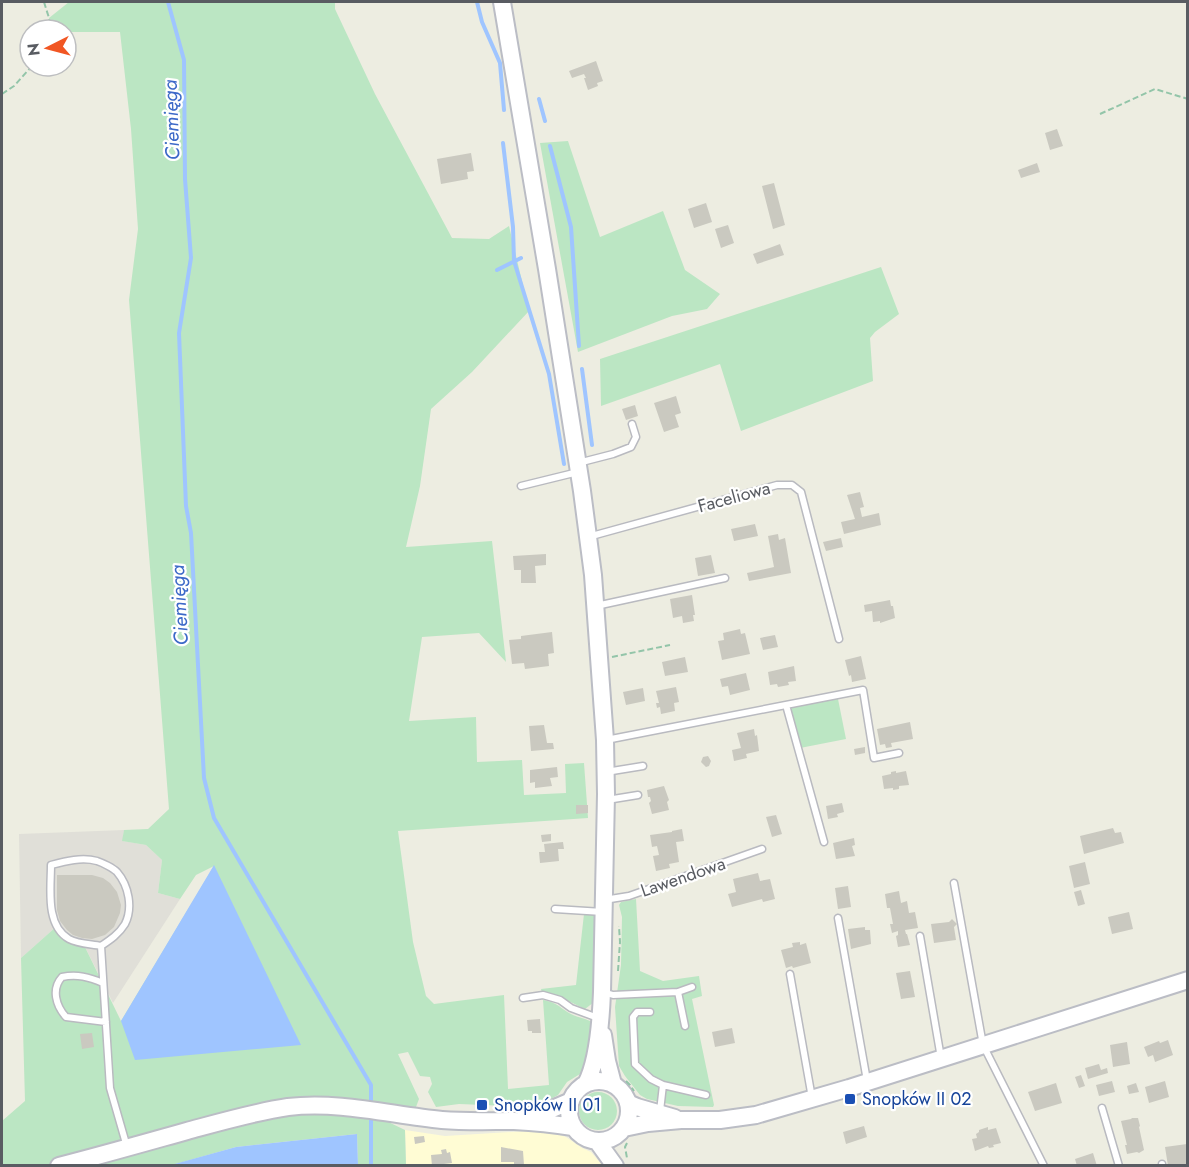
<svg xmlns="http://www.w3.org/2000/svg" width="1189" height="1167" viewBox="0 0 1189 1167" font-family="Jost,sans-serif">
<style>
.commercial{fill:#fffcd4}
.industrial{fill:#e0dfd8}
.green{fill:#bbe6c3}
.water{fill:#9fc5ff}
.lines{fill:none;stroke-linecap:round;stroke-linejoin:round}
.stream{stroke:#9fc5ff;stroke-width:4}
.building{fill:#cac9c0}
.lane-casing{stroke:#b9bac0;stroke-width:9}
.secondary-casing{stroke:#bbbdc5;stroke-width:20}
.path{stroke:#93c5a9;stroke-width:2;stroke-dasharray:6 3;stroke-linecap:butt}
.lane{stroke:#fff;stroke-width:6}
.secondary{stroke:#fff;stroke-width:16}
.transit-dot{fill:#1a4fb4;stroke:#fff;stroke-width:2}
.labels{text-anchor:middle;stroke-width:4.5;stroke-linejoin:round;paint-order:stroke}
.street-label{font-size:18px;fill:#595c62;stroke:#fff}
.transit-label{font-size:18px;fill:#164399;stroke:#fff;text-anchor:start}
.water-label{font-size:20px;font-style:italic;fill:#3c69c8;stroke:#fff}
</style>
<rect width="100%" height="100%" fill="#edede1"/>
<!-- commercial -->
<path class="commercial" d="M405 1130 445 1136 545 1130 566 1137 582 1148 591 1152 602 1165H406Z"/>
<!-- industrial -->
<path class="industrial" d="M124 830 123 841 146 845 162 860 158 893 180 899 113 1003 83 943 57 926 21 958 19 834Z"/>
<!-- green -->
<path class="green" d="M69 2H335V9L375 94 452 238 489 239 509 226 529 311 472 372 431 409 420 486 406 547 492 541 506 662 479 633 422 637 409 721 476 717 477 762 522 760 524 795 566 793 565 764 584 763 588 818 398 831 413 942 426 996 434 1004 504 995 508 1089 549 1085 543 1000C559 1003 558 1007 571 1014 578 1018 587 1018 595 1024L592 1051 587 1049 584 1066 580 1074 567 1082 558 1095 549 1100 509 1106 459 1104 436 1107 428 1092 432 1084 430 1077 420 1076 408 1052 398 1054 419 1099 416 1107 347 1100 380 1118 405 1130 406 1165H358L357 1134 236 1147 172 1165H2V1121L25 1101 21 958 57 926 83 943 121 1021 214 866 196 875 180 899 158 893 162 860 146 845 122 841 124 830 148 829 169 809 129 300 138 229 131 129 120 32H66V30H50L49 18Z
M568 141 600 237 663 211 685 270 720 294 707 309 672 316 578 352 540 143Z
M881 267 899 314 875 332 870 338 873 381 741 431 720 364 601 406 600 359Z
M838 699 846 739 800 748 790 707Z
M636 899 640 971 663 981 699 976 702 996 692 999 714 1105 713 1107 678 1106 647 1099 640 1095 625 1076 619 1066 615 1007 621 965 622 917 619 905 621 902Z
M584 914H594L598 920V999L585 1009 560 997 542 993 541 989 576 985Z
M579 1111a19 19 0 1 1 38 0a19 19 0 1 1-38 0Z"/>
<!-- water -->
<path class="water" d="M214 865 301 1045 135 1060 121 1021Z
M357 1134 358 1165H171L236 1147Z"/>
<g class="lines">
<!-- stream -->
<path class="stream" d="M168 2 184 60 185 179 191 258 179 333 186 506 191 533 204 778 214 818 371 1085V1105
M477 2 482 22 500 63 504 110
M539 99 545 121
M503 143 513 227 514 261 549 374 564 464
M550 146 571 227 579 346
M497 270 521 258
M582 369 592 445
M371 1115V1166"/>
</g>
<!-- building -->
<path class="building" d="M596 61 603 81 597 83 598 86 588 90 584 78H586L584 74 572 78 569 71Z
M1057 129 1063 146 1050 150 1045 133Z
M471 153 474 171 467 172 468 179 441 184 437 159Z
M1037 163 1040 172 1021 178 1018 170Z
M774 183 785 225 773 229 762 186Z
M706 203 712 222 694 228 688 209Z
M728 225 734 243 721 248 715 229Z
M780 244 784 255 757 264 753 254Z
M676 396 681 413 675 415 679 427 664 432 654 403Z
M635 405 638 416 626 420 622 409Z
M860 492 864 507 860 508 862 517 879 513 881 525 844 534 841 522 855 519 847 495Z
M755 524 758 536 734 541 731 529Z
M778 534 779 540 785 538 791 573 749 581 747 573 774 567 768 536Z
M841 538 843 547 826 551 823 542Z
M546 554V565L535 566 536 583H521V570H514L513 556Z
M711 555 715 573 698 576 695 558Z
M692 595 695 615H693L694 621 683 623 682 616 673 618 670 599Z
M890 600 891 606H893L895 618 880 623V621L873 622 872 611 865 612 864 605Z
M740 629 741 634 745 633 750 654 722 660 718 641 724 640 723 633Z
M552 632 554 653 548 654 549 666 525 669 524 663 512 664 509 640 521 639V636Z
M775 635 778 647 763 650 760 638Z
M861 656 866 679 852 682 851 675 849 676 845 660Z
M685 657 688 672 665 676 662 662Z
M794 666 796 681 788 682 789 685 778 687 777 684 770 685 768 672Z
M746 673 750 690 730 695 728 686 722 687 720 679Z
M676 687 679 702 674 703 675 711 661 714 660 707 657 708 656 703H659L656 691Z
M643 688 645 701 626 705 623 692Z
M910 722 913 739 891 743 892 747 886 748 885 744 880 745 877 729Z
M544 725 547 743H553L554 749 531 751 529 726Z
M754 729 755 736 757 735 759 751 746 754 747 758 734 761 732 750 741 748 737 733Z
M865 747V753L855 755 854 749Z
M708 756 711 761 709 766 706 767 701 762 703 757Z
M557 767 558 777 550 778 552 786 535 788V782L530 783V770Z
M896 771V773L906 771 909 785 899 786V789L893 790V788L884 789 882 776 891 774V772Z
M664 786 669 800 667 802 669 810 652 814 649 803 651 801 650 797H648L647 790Z
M842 803 844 812 837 814 838 817 828 819 826 806Z
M576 805H588V813L576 814Z
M776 815 782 834 772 837 766 817Z
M1113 828 1115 833 1121 832 1124 843 1084 854 1080 836Z
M682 829 684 841 676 842 679 862 669 864 670 868 656 871 653 856 659 855 657 846 652 847 650 835 672 832V831Z
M551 834V841L542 842 541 835Z
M854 838 855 845 852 846 855 856 836 859 833 843Z
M563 842 564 849H558L559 861 540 863 539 852H545L544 844Z
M1085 862 1090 884 1074 888 1069 866Z
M758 873 760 881 770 879 775 899 763 902 762 899 732 907 728 894 736 892 733 879Z
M57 875H92L103 878 110 883 117 892 121 905 120 913 114 927 105 935 92 939 82 938 73 935 67 930 60 921 57 910Z
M848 886 851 907 838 909 835 888Z
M1081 890 1085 904 1078 906 1074 892Z
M899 891 901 903 907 901 909 913 915 912 918 928 905 930 906 934H907L910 945 898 947 896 936 898 935V931L892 933 890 924H893L890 908H887L885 894Z
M1129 912 1133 929 1112 934 1108 917Z
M952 919 957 924 954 927 956 940 934 943 931 924 949 922Z
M865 927V930H870L871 944 851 949 848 929Z
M800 942V945L806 943 811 963 793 968 792 966 786 968 781 950 793 947 792 943Z
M910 971 915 997 901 999 896 973Z
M540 1019 541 1033H532V1031H528L527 1020Z
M732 1028 735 1043 715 1047 712 1032Z
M92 1033 94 1047 82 1049 80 1034Z
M1168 1040 1173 1055 1155 1062 1153 1055 1148 1057 1144 1047 1159 1041 1160 1043Z
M1127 1042 1130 1064 1113 1067 1110 1045Z
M1099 1064 1101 1070 1107 1068 1108 1073 1088 1079 1085 1068Z
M1081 1075 1085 1086 1079 1088 1075 1077Z
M1112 1081 1115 1092 1099 1096 1096 1085Z
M1165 1081 1169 1097 1149 1103 1145 1087Z
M1056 1083 1062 1103 1035 1111 1028 1092Z
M1136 1083 1139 1092 1129 1094 1127 1086Z
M1132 1118H1138L1140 1126 1139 1127 1144 1150 1139 1153 1137 1152 1127 1154 1125 1145H1127L1121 1121 1131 1119Z
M864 1126 867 1137 846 1144 843 1132Z
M988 1127V1130L996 1128 1001 1143 993 1145 994 1147 989 1148 988 1146 975 1151 972 1139 977 1138 976 1134 979 1132V1130Z
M424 1136 425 1142 415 1144 414 1137Z
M1187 1144 1188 1166H1168L1165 1147Z
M501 1147 523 1151 524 1165H514V1162H501Z
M446 1149 447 1153 450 1152 452 1163 444 1164 445 1166H432L431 1155 442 1154 441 1150Z
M1093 1153 1097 1166H1077L1075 1159Z"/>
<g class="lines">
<!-- lane casing -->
<g class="lane-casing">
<path id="lane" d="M578 463 613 454 631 447 636 437 632 424
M521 486 578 472
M588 537 777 485H792L801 492 839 639
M596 606 725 578
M786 705 824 842
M606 740 863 690 874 758 899 753
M606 772 643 766
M607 800 638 795
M954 883 983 1045 1044 1166
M604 900 629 896 762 849
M555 909 603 912
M838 918 866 1075 869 1081
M920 936 941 1058
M101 946C91 944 78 944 69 939 45 925 51 888 51 865 66 861 82 857 97 861 103 863 113 868 117 872 129 886 133 908 125 924 119 934 110 940 101 946L110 1088 127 1147
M790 974 812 1098
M103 983C89 977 77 974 62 977 51 989 56 1006 66 1017L106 1022
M603 992 613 995 678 992 692 987
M678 992 685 1026
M523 998 543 995 560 1000 571 1008 598 1018
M650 1012H637L633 1017 635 1064 651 1079 663 1085 706 1095
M1102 1108 1119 1166
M660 1111 663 1085
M1162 1164V1166"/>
</g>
<!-- secondary casing -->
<g class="secondary-casing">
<path id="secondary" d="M502 2 547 269 582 491 593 575 605 740 606 794 602 992C601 1018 598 1061 586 1084
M603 1035 607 1061 613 1084
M569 1111a30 30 0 1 1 60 0a30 30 0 1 1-60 0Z
M628 1103 637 1107 675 1118
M524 1118 550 1110 571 1101
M624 1128 648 1123 681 1120H720L756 1115 849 1088 1188 980
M597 1141 615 1166
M59 1166C102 1155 144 1143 187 1131 220 1122 254 1112 288 1107 340 1101 391 1115 442 1120 466 1122 490 1121 514 1121 534 1122 554 1124 573 1127"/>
</g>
<!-- path -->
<path class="path" d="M44 2 49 18 50 30
M2 94 14 86 32 66
M1100 114 1155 89 1188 99
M612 657 670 645
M618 971 620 942 619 926
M626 1081 630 1085 634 1091
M627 1143 625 1147 627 1158"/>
<!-- lane -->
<use href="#lane" class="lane"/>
<!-- secondary -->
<use href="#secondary" class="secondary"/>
</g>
<!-- markers -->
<g class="transit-dot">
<rect x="844" y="1093" width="12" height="12" rx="3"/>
<rect x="476" y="1099" width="12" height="12" rx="3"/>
</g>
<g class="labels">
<!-- street labels -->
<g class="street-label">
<text transform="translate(734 497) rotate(-15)" y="6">Faceliowa</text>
<text transform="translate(683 877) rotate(-19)" y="6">Lawendowa</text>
</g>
<!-- transit labels -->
<g class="transit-label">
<text x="862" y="1105">Snopków II 02</text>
<text x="494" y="1111">Snopków II 01</text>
</g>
<!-- water labels -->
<g class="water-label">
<text transform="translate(171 120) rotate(-92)" y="7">Ciemięga</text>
<text transform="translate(179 605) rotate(-93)" y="7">Ciemięga</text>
</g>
</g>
<!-- border -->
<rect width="1189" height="1167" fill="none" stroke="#595c62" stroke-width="6"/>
<!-- north arrow -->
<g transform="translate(48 48) rotate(264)"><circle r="28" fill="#ffffff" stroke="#bdbec0" stroke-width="1.5"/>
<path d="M0-4.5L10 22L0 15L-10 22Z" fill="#f15623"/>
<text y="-9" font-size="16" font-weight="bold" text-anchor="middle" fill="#595c62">N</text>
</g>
</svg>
